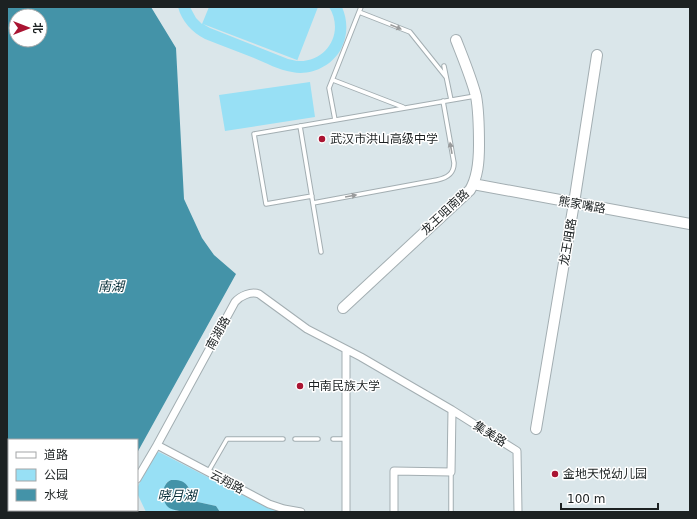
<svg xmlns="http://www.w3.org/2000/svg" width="697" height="519" viewBox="0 0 697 519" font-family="'DejaVu Sans','Noto Sans SC',sans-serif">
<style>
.green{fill:#98e0f5;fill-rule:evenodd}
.water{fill:#4493a8;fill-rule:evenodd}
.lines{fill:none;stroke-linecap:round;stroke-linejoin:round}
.lane-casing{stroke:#a3aeb2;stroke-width:5.5}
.street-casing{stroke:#a3aeb2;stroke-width:9}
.secondary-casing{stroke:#a3aeb2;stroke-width:12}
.lane{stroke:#fff;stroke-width:3.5}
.street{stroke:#fff;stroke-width:7}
.secondary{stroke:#fff;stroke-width:10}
.oneway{fill:#999b9c}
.poi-dot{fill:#aa1432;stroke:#fff;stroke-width:1.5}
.labels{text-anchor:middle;stroke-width:3;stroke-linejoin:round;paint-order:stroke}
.poi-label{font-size:12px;fill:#1c2122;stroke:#fff;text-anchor:start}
.street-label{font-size:12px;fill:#1c2122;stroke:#fff}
.water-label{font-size:13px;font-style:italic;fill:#072e38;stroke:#fff}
</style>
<rect width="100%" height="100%" fill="#dae6ea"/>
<!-- green -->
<path class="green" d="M178 7H190L196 18 202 24 209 7H318L297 61C327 63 345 32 329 7H342C348 21 348 35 341 49 332 66 311 76 292 72 279 70 266 63 254 58 238 52 221 45 205 39 192 32 182 22 178 7ZM203 24 297 60V61L288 59 210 28Z
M310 82 315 117 225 131 219 95Z
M158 452 161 453 264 506 282 512H220L216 506 193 501 192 500C190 484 186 482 171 480L166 483 174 510 182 512H146L137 493V488L155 454Z"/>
<!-- water -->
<path class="water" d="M7 7H151L176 48 184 199 202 238 209 248 214 255 236 274 137 453V440H9V490H7ZM16 16H40V40H16Z
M171 480C186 479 190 486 192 500L193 501 216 506 220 512C208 512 177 514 168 507 164 503 163 497 163 492 164 487 166 482 171 480Z"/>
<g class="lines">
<!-- lane casing -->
<g class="lane-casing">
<path id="lane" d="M359 12 410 32 446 77
M444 66 451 100
M333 80 403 107
M335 120 329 88 361 7
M300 126 321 252
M312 196 266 204 254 134 475 96
M313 203 437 180C447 178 454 174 454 163L443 101
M295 439H318
M333 439H346
M208 472 227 439H283
M451 512V472"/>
</g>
<!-- street casing -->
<g class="street-casing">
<path id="street" d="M346 350V512
M157 445 269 504 284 509 301 512
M137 479 157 445 235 302C240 296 251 291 259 294L307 329 361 357 452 410 517 451 518 512
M7 505H9
M48 510 63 512
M117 512 118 510
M394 512V471L451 472 452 410"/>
</g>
<!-- secondary casing -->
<g class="secondary-casing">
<path id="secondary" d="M473 184 690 224
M343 308 470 190C478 177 479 161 479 145 479 129 479 112 476 96 471 77 463 58 456 40
M536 429 574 203 597 55"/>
</g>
<!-- lane -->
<use href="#lane" class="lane"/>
<!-- street -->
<use href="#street" class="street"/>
<!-- secondary -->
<use href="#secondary" class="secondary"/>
</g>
<!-- one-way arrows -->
<defs><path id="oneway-solid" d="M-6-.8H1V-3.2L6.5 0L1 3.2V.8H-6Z"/></defs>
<g class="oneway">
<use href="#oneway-solid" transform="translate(396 27) rotate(22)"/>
<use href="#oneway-solid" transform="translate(451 148) rotate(-100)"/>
<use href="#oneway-solid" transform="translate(351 196) rotate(-10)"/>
</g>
<!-- markers -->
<g class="poi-dot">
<circle cx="322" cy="139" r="4"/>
<circle cx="300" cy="386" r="4"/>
<circle cx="555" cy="474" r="4"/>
</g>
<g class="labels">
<!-- poi labels -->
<g class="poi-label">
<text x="330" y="143">武汉市洪山高级中学</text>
<text x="308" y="390">中南民族大学</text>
<text x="563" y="478">金地天悦幼儿园</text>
</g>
<!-- street labels -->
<g class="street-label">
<text transform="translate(582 205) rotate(10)" y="4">熊家嘴路</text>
<text transform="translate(445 212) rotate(-43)" y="4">龙王咀南路</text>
<text transform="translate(568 242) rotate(-80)" y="4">龙王咀路</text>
<text transform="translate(218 333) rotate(-61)" y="4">南湖路</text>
<text transform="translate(490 434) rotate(32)" y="4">集美路</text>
<text transform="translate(227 482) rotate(28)" y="4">云翔路</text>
</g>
<!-- water labels -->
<g class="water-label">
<text x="111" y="291">南湖</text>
<text x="177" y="500">晓月湖</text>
</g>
</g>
<!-- border -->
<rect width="697" height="519" fill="none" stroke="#1c2122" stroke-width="16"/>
<!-- legend -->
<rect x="8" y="439" width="130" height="72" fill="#ffffff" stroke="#a4a6a7"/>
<rect x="16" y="452" width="20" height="6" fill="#ffffff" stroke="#a4a6a7"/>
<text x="44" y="459" font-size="12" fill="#1c2122">道路</text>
<rect x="16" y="469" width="20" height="12" fill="#98e0f5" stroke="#a4a6a7"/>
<text x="44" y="479" font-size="12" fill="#1c2122">公园</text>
<rect x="16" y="489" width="20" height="12" fill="#4493a8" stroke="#a4a6a7"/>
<text x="44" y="499" font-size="12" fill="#1c2122">水域</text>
<!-- north arrow -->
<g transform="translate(28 28) rotate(90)"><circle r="19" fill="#ffffff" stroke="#a4a6a7"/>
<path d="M0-3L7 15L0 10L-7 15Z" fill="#aa1432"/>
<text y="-6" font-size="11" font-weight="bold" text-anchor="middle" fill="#1c2122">北</text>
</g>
<!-- scale -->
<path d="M561 503v6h97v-6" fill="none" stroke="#1c2122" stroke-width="2"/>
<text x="567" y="503" font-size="12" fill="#1c2122" stroke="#ffffff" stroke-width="3" paint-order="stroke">100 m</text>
</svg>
